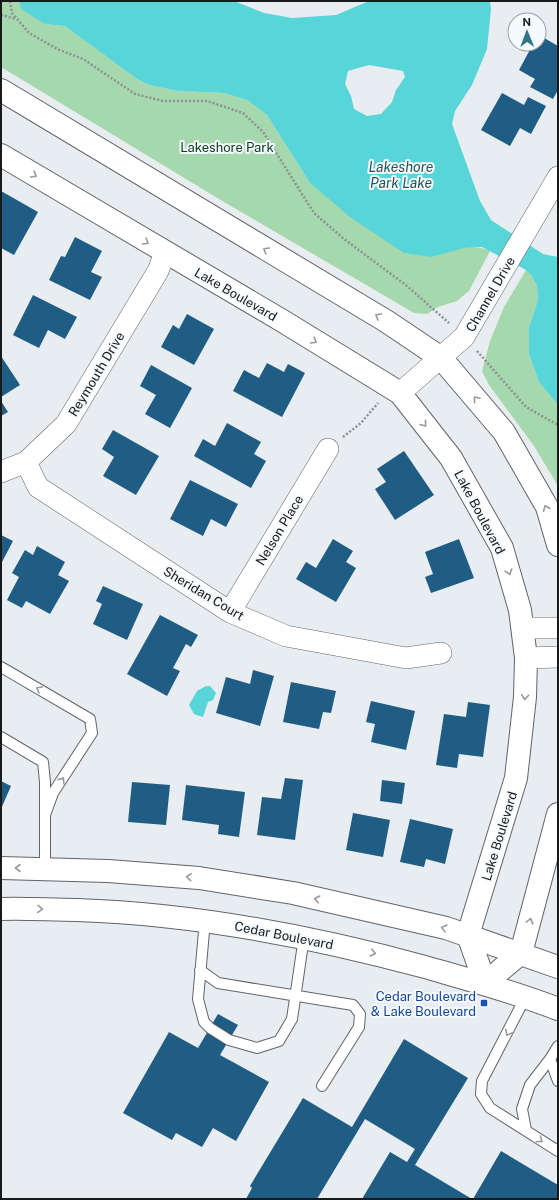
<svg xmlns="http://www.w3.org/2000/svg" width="559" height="1200" viewBox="0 0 559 1200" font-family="'Public Sans',sans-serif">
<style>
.green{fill:#a6d8ad}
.water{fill:#58d5d8;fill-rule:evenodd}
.building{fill:#205d84}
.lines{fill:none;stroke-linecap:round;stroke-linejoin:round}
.service-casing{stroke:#606468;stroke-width:12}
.minor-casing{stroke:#606468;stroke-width:22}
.tertiary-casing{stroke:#606468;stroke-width:24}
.secondary-casing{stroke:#606468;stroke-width:24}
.path{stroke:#8c9092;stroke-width:2.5;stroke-dasharray:2 2;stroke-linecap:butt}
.service{stroke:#fff;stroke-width:10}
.minor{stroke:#fff;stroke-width:21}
.tertiary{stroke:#fff;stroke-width:22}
.secondary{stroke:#fff;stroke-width:22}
.oneway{stroke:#979898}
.transit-dot{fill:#1a4fb4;stroke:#f5fafe;stroke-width:1.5}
.labels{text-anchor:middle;stroke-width:4;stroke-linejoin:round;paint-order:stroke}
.park-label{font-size:13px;fill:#0b401b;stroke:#f5fafe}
.street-label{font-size:13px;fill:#17191a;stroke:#f5fafe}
.transit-label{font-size:13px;fill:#164399;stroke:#f5fafe;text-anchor:end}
.water-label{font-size:14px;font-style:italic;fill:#1f5556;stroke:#f5fafe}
</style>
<rect width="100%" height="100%" fill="#e8edf1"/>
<!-- green -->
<path class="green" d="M1 1H19L20 3 45 24 65 26 71 30 137 79 149 85 178 91 224 93 247 100 267 115 310 183 432 257C451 251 472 242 490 251L469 291 457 301 438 307 427 314 414 313 219 199 1 67Z
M526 270 532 276 537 286 538 300 529 327V354L539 382 558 405V486L534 446 489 385 482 371 490 341 504 307Z"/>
<!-- water -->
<path class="water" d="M19 1H234L264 13 292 18 336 15 369 1H490L491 9 487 49 472 85 455 111 452 124 480 201 491 220 543 254 558 257V405L539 382 529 354V327L538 300 537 286 532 276 526 270 482 247 464 248 432 257 404 253 350 217 310 183 267 115 247 100 224 93 178 91 149 85 137 79 65 26 45 24 21 9ZM369 65 403 71 405 77 396 90 392 102 381 114 367 116 354 109 351 96 345 84 348 71Z
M206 686H210L216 693 213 700 208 702 203 717 194 714 189 705 197 691Z"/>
<!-- building -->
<path class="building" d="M539 35 558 46V90L553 99 530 87 535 79 519 70 533 44H539Z
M502 93 524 105 528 97 546 106 531 134 520 128 510 146 481 130Z
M1 191 38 212 14 255 1 248Z
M75 237 102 251 91 272 102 277 90 300 49 280 61 256 65 257Z
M33 295 77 317 65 339 48 330 39 348 13 335Z
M187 314 214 329 194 365 161 347 173 325 179 329Z
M1 356 20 385 1 397Z
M267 363 284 372 288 364 305 373 282 417 233 391 244 370 259 378Z
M151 365 192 388 170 428 145 414 156 395 140 386Z
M1 401 8 412 1 416Z
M227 423 261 442 254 454 266 461 251 488 194 456 203 439 215 446Z
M113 430 159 456 136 495 103 476 114 457 102 449Z
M404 451 434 495 395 520 375 489 386 482 377 469Z
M190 480 238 504 226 527 211 519 203 536 170 519Z
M1 535 13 541 1 564Z
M333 539 353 551 346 562 356 568 336 602 296 579 306 562 316 568Z
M459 539 474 578 431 593 425 577 433 574 425 552Z
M37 546 65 562 58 575 69 581 50 614 26 601 22 608 7 600 19 577 12 573 25 550 33 555Z
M103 586 143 604 127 640 93 624 102 604 96 601Z
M160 615 198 635 191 647 186 644 173 668 180 671 167 696 127 674Z
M253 670 274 676 260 726 216 713 226 677 250 684Z
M291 682 336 691 331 713 323 712 319 729 283 722Z
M371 701 415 711 406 750 371 742 375 724 366 722Z
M468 702 490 705 483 757 459 754 457 768 436 765 444 714 466 717Z
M285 778 303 780 295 840 257 835 262 797 281 799Z
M382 780 405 783 402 804 380 801Z
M1 781 11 786 1 809Z
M132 782 170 785 166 825 128 822Z
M186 785 245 792 239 837 218 834 219 825 182 820Z
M353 813 390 820 383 857 346 850Z
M410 819 453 829 445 864 426 859 424 867 400 862Z
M218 1014 238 1025 220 1055 269 1082 236 1141 213 1128 202 1147 176 1133 172 1140 123 1113 169 1032 198 1048Z
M404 1039 468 1078 415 1165 472 1199H362L390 1152 407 1162 415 1149 365 1119 317 1199H246L252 1188 250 1186 303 1098 352 1127Z
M501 1151 558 1185V1199H473Z"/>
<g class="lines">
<!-- service casing -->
<g class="service-casing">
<path id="service" d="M1 667 90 719 92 733 53 793 45 815
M1 737 43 762 45 782V869
M205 920 198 999 204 1022 210 1028 229 1040 257 1048 279 1041 292 1019 304 937
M200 970 218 983 353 1005 360 1014 359 1027 322 1086
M525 998 482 1081 481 1094 490 1108 558 1151
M558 1046 550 1059 558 1081
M526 1130 522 1109 530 1085 550 1059"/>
</g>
<!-- minor casing -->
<g class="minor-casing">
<path id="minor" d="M400 393 464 337 558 177
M26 462 38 487 230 612 286 636 406 658 441 653
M1 472 26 462 66 424 158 271 165 253
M230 612 328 449
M523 628H558
M526 658 558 657"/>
</g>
<!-- tertiary casing -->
<g class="tertiary-casing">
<path id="tertiary" d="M1 90 386 321 441 358 504 432 547 507 558 545
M1 155 281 320 400 393 451 458 502 548 520 610 526 658 525 697 516 778 468 935 485 983 521 953 558 814"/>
</g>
<!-- secondary casing -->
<g class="secondary-casing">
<path id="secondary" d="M1 868 108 871 199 878 293 893 446 928 558 967
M1 909C26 908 51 910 77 910 195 914 311 936 425 967 470 980 515 992 558 1009"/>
</g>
<!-- path -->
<path class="path" d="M10 1 12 13 29 33 57 49 83 59 135 94 163 101H207L243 113 263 132 314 213 344 239 407 286 449 323
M1 15 16 19
M477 351 526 407 558 425
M343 437 361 423 378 403"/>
<!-- service -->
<use href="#service" class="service"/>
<!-- minor -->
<use href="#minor" class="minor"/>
<!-- tertiary -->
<use href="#tertiary" class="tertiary"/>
<!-- secondary -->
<use href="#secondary" class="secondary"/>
</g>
<!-- one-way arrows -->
<defs><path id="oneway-chevron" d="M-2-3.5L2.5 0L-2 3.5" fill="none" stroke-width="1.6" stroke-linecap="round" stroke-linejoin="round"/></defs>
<g class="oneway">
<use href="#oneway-chevron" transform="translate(34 175) rotate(31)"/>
<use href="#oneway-chevron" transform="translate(146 242) rotate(31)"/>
<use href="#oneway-chevron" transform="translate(266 250) rotate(-149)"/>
<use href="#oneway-chevron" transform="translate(378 316) rotate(-149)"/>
<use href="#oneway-chevron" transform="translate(314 341) rotate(31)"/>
<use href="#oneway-chevron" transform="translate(476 399) rotate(-130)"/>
<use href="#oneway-chevron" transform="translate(424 424) rotate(52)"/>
<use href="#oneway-chevron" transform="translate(546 508) rotate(-113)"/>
<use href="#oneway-chevron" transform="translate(509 572) rotate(73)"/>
<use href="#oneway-chevron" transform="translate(39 689) rotate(-150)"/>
<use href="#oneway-chevron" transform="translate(525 697) rotate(94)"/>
<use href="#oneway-chevron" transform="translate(62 780) rotate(-57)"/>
<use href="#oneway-chevron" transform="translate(18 868) rotate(180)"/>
<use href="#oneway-chevron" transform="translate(189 877) rotate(-175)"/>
<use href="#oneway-chevron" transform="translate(317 899) rotate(-167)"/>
<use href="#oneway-chevron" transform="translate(40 909) rotate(2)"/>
<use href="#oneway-chevron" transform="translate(530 921) rotate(-75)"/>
<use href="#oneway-chevron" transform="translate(444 928) rotate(-166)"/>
<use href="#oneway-chevron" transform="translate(373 953) rotate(13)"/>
<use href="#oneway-chevron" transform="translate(508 1033) rotate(118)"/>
<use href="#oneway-chevron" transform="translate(540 1140) rotate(34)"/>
</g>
<!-- markers -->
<rect class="transit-dot" x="480" y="999" width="8" height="8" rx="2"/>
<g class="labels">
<!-- park labels -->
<g class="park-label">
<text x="227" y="152">Lakeshore Park</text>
</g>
<!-- street labels -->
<g class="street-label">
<text transform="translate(236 294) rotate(30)" y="5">Lake Boulevard</text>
<text transform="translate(490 294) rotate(-60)" y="5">Channel Drive</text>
<text transform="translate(96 374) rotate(-59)" y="5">Reymouth Drive</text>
<text transform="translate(480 512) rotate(62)" y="5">Lake Boulevard</text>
<text transform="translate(279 530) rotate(-59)" y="5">Nelson Place</text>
<text transform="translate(204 593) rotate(31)" y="5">Sheridan Court</text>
<text transform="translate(499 836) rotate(-73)" y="5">Lake Boulevard</text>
<text transform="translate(284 935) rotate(11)" y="5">Cedar Boulevard</text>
</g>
<!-- transit labels -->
<g class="transit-label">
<text x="476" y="1001">Cedar Boulevard<tspan x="476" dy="15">&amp; Lake Boulevard</tspan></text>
</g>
<!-- water labels -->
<g class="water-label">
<text x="401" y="172">Lakeshore<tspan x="401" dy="16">Park Lake</tspan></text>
</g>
</g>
<!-- border -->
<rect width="559" height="1200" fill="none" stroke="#17191a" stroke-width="4"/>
<!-- north arrow -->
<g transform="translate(527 32) rotate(359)"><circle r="19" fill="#f5fafe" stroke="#9ca0a3"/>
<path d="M0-3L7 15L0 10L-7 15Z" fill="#307584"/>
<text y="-6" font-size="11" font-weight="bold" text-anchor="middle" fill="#17191a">N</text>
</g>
</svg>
